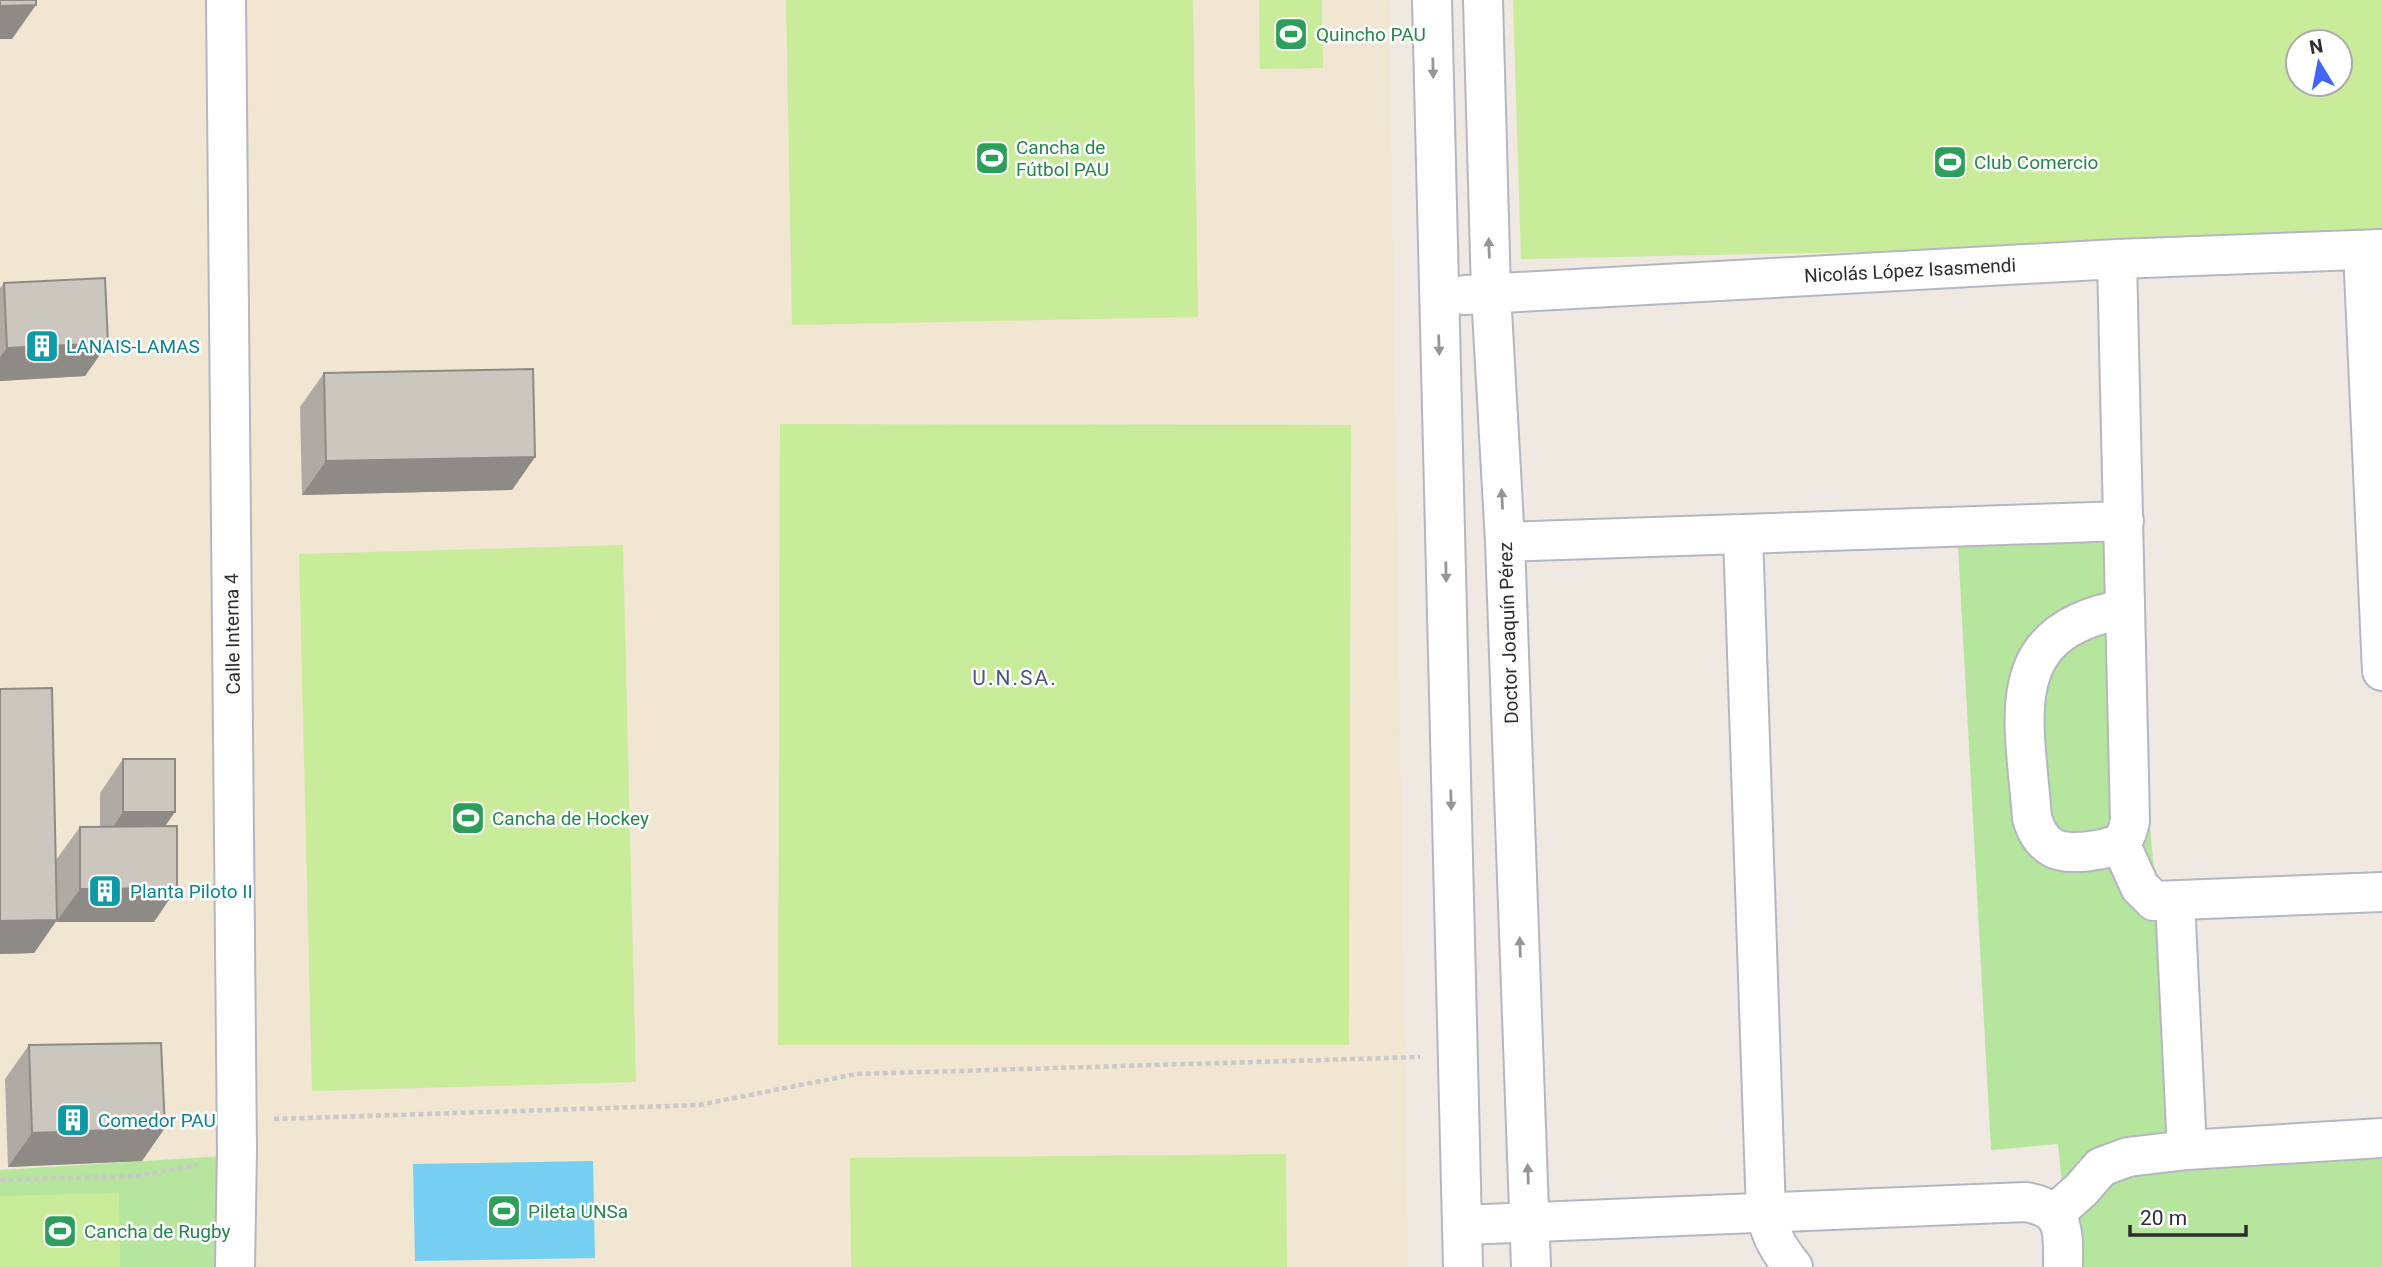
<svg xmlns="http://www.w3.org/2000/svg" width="2382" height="1267" viewBox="0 0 2382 1267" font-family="Roboto,sans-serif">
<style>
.education{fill:#f0e6d1}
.green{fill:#b6e59e}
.pitch{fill:#c9ec9a;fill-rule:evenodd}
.water{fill:#75cff0}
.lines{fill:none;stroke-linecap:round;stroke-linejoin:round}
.street-casing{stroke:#b4b7c1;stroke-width:42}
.path{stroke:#c9c9c9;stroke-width:4.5;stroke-dasharray:5 3.5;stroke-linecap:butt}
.street{stroke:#fff;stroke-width:38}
.wall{fill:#afaba4}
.shaded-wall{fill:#8e8b86}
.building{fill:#cbc7bf;stroke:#8e8b86;stroke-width:2}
.oneway{fill:#969696}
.labels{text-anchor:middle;stroke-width:5;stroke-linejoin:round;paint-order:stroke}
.leisure-label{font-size:19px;fill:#27864d;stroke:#fff;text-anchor:start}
.street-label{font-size:19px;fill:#2e2e2e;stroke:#fff}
.culture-label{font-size:19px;fill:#0d838f;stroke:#fff;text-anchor:start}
.neighbourhood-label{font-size:21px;letter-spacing:2px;fill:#4d5680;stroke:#fff}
</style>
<rect width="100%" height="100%" fill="#efe9e1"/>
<!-- education -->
<path class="education" d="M0 0H1389L1408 1267H0Z"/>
<!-- green -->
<path class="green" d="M1957 527 2124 530 2177 1132 2382 1118V1267H2070L2058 1144 1991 1150Z
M225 1156 230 1267H0V1170Z"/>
<!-- pitch -->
<path class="pitch" d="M786 0H1193L1198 317 792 325Z
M1259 0H1322L1323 68 1260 69Z
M1513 0H2382V241L1521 259ZM2298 42H2340V84H2298Z
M780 424 1351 425 1349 1045H778Z
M623 545 636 1082 312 1091 299 554Z
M1286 1154 1287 1267H851L850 1158Z
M119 1193 120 1267H0V1196Z"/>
<!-- water -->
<path class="water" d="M593 1161 595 1258 415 1261 413 1164Z"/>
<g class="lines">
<!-- street casing -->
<g class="street-casing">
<path id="street" d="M226 0 237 1151 235 1267
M1432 0 1463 1267
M1483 0 1491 293 1505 542 1531 1267
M2363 250 2382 671
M2117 259 2130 821C2128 829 2127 835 2122 841 2110 851 2067 856 2053 848 2041 841 2036 831 2032 818 2025 720 1997 631 2125 609
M1465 295 2117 259 2382 249
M1743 534 1766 1213C1770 1235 1779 1250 1793 1267
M1505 542 2124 521
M2120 843 2140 887 2154 901 2382 892
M2175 901 2187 1150
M2055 1213 2081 1190 2101 1167 2128 1157 2187 1150 2382 1138
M1462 1225 2026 1202C2067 1209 2063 1233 2063 1267"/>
</g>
<!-- path -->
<path class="path" d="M274 1119 699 1105 856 1074 1420 1057
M0 1180 137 1176 198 1165"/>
<!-- street -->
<use href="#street" class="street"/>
</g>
<!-- wall -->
<path class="wall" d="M4 283 108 343 85 376 0 381V288Z
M324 373 535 457 512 490 302 495 300 407Z
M0 689 56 860 80 827H100V793L123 759 165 826 154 922 56 921 34 953 0 954Z
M29 1045 142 1161 8 1167 5 1079Z"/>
<!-- shaded-wall -->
<path class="shaded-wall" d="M36 5 12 39H0V6Z
M108 343 85 376 0 381V357L7 348Z
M535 457 512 490 302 495 326 461Z
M123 812H175L151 846H100Z
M177 888 154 922H56L80 889Z
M57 920 34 953 0 954V921Z
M165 1128 142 1161 8 1167 32 1133Z"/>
<!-- building -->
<path class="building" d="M0 0H36V5L0 6Z
M105 278 108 343 7 348 4 283Z
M533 369 535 457 326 461 324 373Z
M52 688 57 920 0 921V689Z
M123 759H175V812H123Z
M177 826V888L80 889V827Z
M161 1043 165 1128 32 1133 29 1045Z"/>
<!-- one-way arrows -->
<defs><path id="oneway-solid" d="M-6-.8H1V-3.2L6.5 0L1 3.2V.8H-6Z" transform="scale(1.75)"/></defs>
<g class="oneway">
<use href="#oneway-solid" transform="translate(1433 68) rotate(89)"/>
<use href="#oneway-solid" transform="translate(1489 248) rotate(-92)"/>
<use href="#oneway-solid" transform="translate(1439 345) rotate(88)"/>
<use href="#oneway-solid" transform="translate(1502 499) rotate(-93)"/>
<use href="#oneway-solid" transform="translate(1446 572) rotate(89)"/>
<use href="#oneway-solid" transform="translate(1451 800) rotate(89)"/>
<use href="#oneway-solid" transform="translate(1520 947) rotate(-92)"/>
<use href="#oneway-solid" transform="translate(1528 1174) rotate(-92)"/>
</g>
<!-- icons -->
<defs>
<g id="stadium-square" transform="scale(1.75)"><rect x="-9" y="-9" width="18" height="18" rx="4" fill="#2e9e5b" stroke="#fff"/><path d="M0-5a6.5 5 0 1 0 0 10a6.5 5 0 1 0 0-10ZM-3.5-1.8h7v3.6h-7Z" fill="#fff"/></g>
<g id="building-square" transform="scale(1.75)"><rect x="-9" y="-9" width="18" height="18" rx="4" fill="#0f9aa8" stroke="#fff"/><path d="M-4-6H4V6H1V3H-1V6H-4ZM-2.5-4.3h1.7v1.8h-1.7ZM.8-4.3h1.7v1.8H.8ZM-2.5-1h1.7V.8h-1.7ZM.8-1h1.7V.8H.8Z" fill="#fff"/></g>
</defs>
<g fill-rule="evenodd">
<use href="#stadium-square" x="1291" y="34"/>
<use href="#stadium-square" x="992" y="158"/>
<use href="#stadium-square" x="1950" y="162"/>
<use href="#building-square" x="42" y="346"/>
<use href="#stadium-square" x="468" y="818"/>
<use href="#building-square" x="105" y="891"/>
<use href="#building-square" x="73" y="1120"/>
<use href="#stadium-square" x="504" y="1211"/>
<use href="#stadium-square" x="60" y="1231"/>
</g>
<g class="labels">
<!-- leisure labels -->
<g class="leisure-label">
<text x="1316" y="41">Quincho PAU</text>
<text x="1016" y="154">Cancha de<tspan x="1016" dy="22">Fútbol PAU</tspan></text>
<text x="1974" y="169">Club Comercio</text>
<text x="492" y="825">Cancha de Hockey</text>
<text x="528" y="1218">Pileta UNSa</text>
<text x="84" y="1238">Cancha de Rugby</text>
</g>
<!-- street labels -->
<g class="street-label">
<text transform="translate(1910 270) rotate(-3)" y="7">Nicolás López Isasmendi</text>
<text transform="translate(1508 633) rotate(-92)" y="7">Doctor Joaquín Pérez</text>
<text transform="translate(232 634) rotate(-91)" y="7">Calle Interna 4</text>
</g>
<!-- culture labels -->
<g class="culture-label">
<text x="66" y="353">LANAIS-LAMAS</text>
<text x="130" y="898">Planta Piloto II</text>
<text x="98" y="1127">Comedor PAU</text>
</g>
<!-- neighbourhood labels -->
<g class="neighbourhood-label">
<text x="1015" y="685">U.N.SA.</text>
</g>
</g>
<!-- north arrow -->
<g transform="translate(2319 63) rotate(350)"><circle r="33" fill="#ffffff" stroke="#ababab" stroke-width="2"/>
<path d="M0-5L12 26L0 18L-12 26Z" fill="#4264fb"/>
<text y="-10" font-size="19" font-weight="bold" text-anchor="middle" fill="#2e2e2e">N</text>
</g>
<!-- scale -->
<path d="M2130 1225v10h116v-10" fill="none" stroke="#2e2e2e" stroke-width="3.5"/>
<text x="2140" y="1225" font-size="21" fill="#2e2e2e" stroke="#ffffff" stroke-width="5" paint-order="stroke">20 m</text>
</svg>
